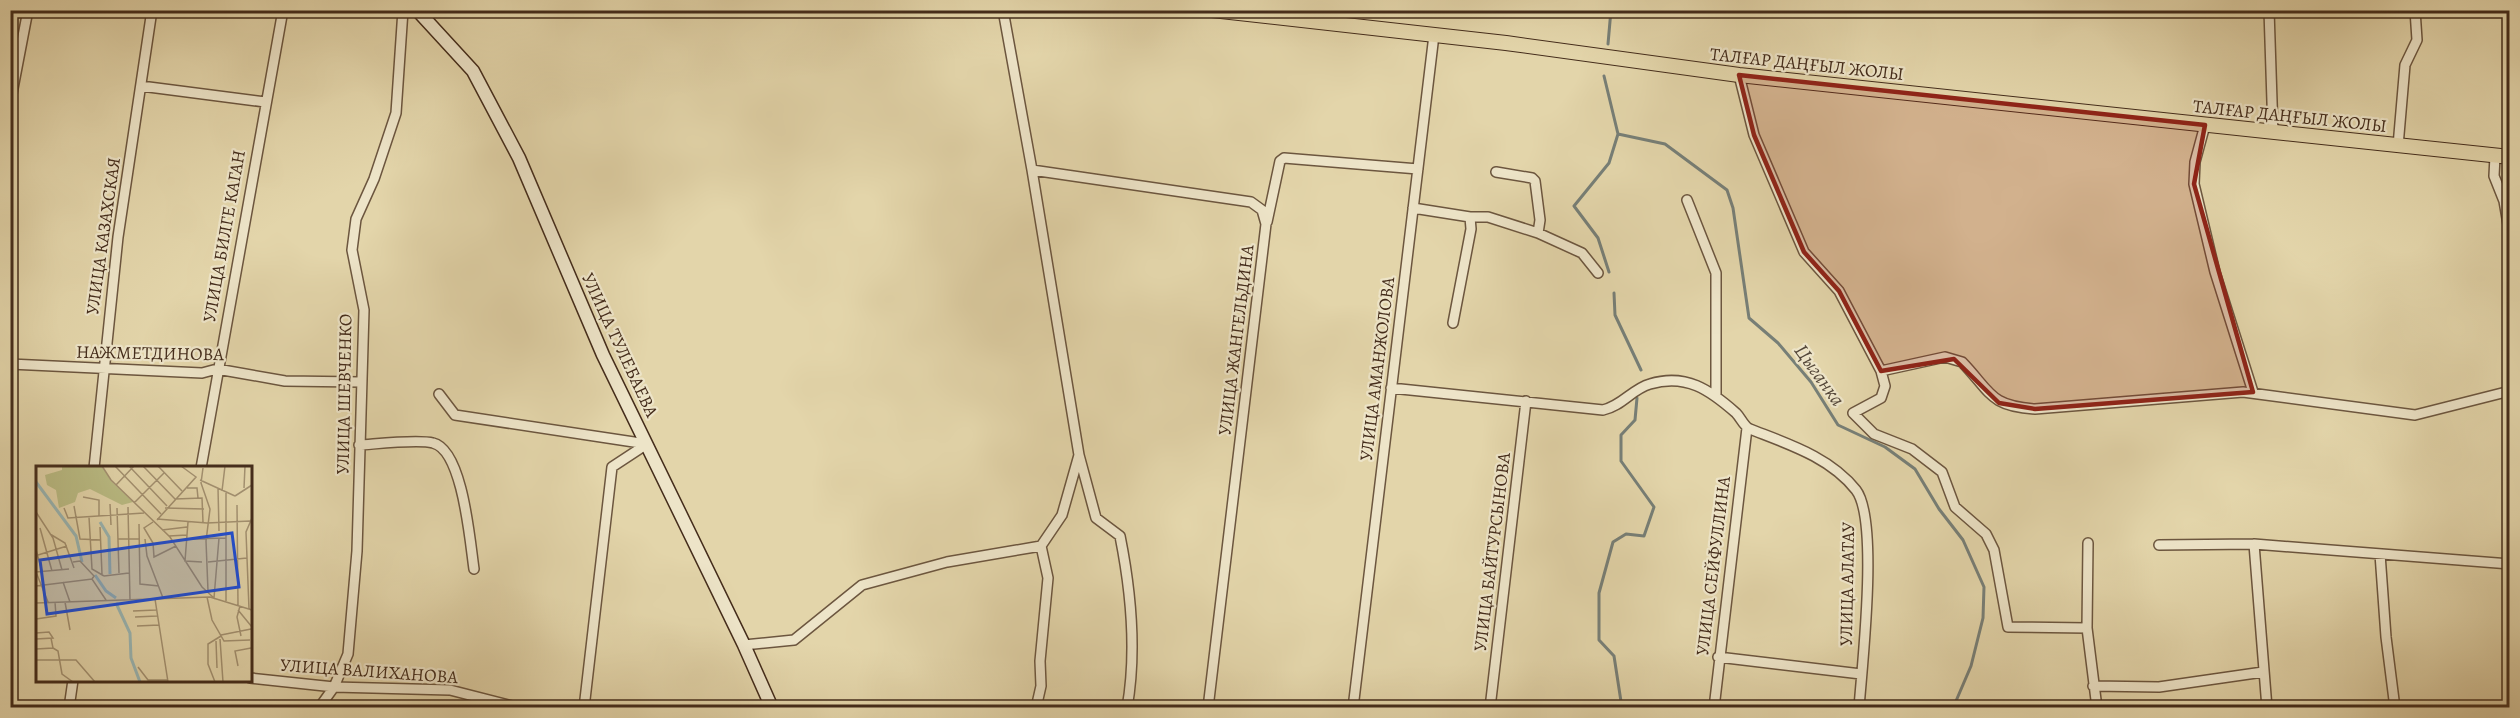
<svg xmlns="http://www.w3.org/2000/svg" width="2520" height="718" viewBox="0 0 2520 718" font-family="Alegreya,serif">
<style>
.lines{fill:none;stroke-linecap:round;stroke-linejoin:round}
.stream{stroke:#777f77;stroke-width:3}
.street-casing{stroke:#6c563f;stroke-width:12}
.secondary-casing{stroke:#442c1b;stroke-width:15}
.primary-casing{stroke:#442c1b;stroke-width:16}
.street{stroke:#ede4c8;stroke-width:9}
.secondary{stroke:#ede4c8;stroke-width:12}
.primary{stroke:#e3d5aa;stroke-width:14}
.marked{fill:#8f2418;fill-opacity:0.2;stroke:#8f2418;stroke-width:4.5;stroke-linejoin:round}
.labels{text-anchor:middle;stroke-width:4.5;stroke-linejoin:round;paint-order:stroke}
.street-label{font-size:18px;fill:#442c1b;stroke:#ede4c8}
.water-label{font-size:20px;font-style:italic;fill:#55483a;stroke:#ede4c8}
.inset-river{fill:none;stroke:#99b6b4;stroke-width:3}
.inset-road{fill:none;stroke:#a39171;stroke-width:1.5}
.view{fill:#1d4ed8;fill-opacity:0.15;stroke:#1d4ed8;stroke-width:3}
.inset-edge{fill:none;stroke:#442c1b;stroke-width:3}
</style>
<rect width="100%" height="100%" fill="#e3d5aa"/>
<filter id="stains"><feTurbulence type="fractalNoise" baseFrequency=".00333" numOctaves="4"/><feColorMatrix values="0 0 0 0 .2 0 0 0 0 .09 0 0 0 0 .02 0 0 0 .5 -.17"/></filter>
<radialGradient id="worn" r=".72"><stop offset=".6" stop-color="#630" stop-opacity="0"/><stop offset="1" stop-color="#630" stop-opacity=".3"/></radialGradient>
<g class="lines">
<!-- stream -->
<path class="stream" d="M1608 44 1611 10
M1604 76 1618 134 1665 144 1727 190 1733 208 1749 318 1778 343 1811 382 1838 425 1885 447 1915 469 1939 509 1963 540 1984 587 1983 618 1971 666 1953 708
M1609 272 1598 238 1574 206 1609 163 1618 134
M1614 293 1615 315 1641 370
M1622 708 1614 656 1599 640V593L1613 542 1626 534 1644 536 1654 507 1621 461V435L1635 420 1637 398"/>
<!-- street casing -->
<g class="street-casing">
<path id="street" d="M1003 10 1032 170 1079 455 1096 518 1120 536C1131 591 1137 651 1127 708
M2269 10 2273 132
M1739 75 1754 135 1804 252 1839 291 1881 371 1945 357 1962 362C1991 392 1989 406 2035 409L2243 392 2415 415 2510 391
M141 86 265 102
M10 104 28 10
M2205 125 2195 162 2194 184 2215 272 2253 392
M2398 146 2405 65 2417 40 2415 10
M2495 156 2494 176 2504 201 2510 236
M1032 170 1251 202 1262 210 1266 224 1208 708
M1687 200 1716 273V397
M1413 208 1470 217 1471 229 1453 323
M1470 217H1488L1538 233 1540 220 1535 181 1532 178 1496 172
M1267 222 1280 161 1284 158 1418 169
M1538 233 1582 253 1598 273
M10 364 202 373 217 369 285 381 360 382
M1881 371 1885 386 1881 398 1853 413 1874 434 1912 449 1942 472 1955 507 1986 534 1994 550 2008 627 2087 628
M1391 388 1603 410C1622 406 1632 389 1650 384 1686 373 1710 390 1736 413 1741 418 1744 427 1750 429 1788 444 1830 457 1856 490 1879 520 1862 665 1859 708
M439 394 455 415 647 444
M359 445C376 444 418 439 433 443 463 450 470 542 474 569
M94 468 118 237 152 10
M201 468 283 10
M2088 543 2087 628 2097 708
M2254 544 2267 708
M2159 545 2254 544 2510 564
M1041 546 1062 515 1079 455
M2380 554 2386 637 2395 708
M744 645 794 640 862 585 947 562 1041 546 1048 578 1040 661 1041 686 1036 708
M1718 657 1861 674
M250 678 334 687 450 690 520 708
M2093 686 2159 687 2263 672
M69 708 73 680
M319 708 334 687 348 654 357 551 364 310 352 250 356 219 374 179 396 113 403 10
M584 708 612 467 647 444
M1353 708 1434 35
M1490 708 1526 401
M1714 708 1747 428"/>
</g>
<!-- secondary casing -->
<g class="secondary-casing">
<path id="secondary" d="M417 10 473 71 519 158 603 355 744 645 772 708"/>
</g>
<!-- primary casing -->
<g class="primary-casing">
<path id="primary" d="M1212 10 1506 43 1739 75 2510 157"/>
</g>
<!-- street -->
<use href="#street" class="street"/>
<!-- secondary -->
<use href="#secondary" class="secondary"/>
<!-- primary -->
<use href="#primary" class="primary"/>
</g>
<!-- marked area -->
<path class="marked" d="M1739 75 2205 125 2194 184 2253 392 2035 409 1999 403 1954 359 1881 371 1839 291 1804 252 1754 135Z"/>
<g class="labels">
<!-- street labels -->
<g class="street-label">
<text transform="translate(1807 64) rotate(6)" y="6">ТАЛҒАР ДАҢҒЫЛ ЖОЛЫ</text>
<text transform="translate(2290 116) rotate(6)" y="6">ТАЛҒАР ДАҢҒЫЛ ЖОЛЫ</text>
<text transform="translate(103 236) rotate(-82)" y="6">УЛИЦА КАЗАХСКАЯ</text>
<text transform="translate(224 236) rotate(-80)" y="6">УЛИЦА БИЛГЕ КАГАН</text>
<text transform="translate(1236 340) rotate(-83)" y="6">УЛИЦА ЖАНГЕЛЬДИНА</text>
<text transform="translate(620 345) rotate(65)" y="6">УЛИЦА ТУЛЕБАЕВА</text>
<text transform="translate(150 353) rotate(1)" y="6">НАЖМЕТДИНОВА</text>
<text transform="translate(1377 369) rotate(-83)" y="6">УЛИЦА АМАНЖОЛОВА</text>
<text transform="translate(344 394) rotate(-89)" y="6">УЛИЦА ШЕВЧЕНКО</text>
<text transform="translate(1492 552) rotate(-83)" y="6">УЛИЦА БАЙТУРСЫНОВА</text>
<text transform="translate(1713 566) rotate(-83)" y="6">УЛИЦА СЕЙФУЛЛИНА</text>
<text transform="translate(1847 584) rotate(-89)" y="6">УЛИЦА АЛАТАУ</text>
<text transform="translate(369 671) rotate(4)" y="6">УЛИЦА ВАЛИХАНОВА</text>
</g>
<!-- water labels -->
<g class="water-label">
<text transform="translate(1820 375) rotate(54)" y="7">Цыганка</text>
</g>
</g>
<!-- overview -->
<g transform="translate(36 466)">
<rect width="216" height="216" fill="#e3d5aa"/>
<path d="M26 0H66L75 15 97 36 86 39 54 23 42 27 39 36 23 42 20 24 11 19 9 9 26 4Z" fill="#babc84"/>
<path class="inset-river" d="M0 16 40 70 46 96M64 56 73 71 74 108M59 109 70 125 80 132M80 137 94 167 95 192 104 216"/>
<path class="inset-road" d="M66 0 75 14 134 71 166 121 178 132 183 72M79 0 125 48M93 0 131 40M107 0 139 33 166 32 167 56M122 0 146 25M167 2 165 17 174 43 170 75 172 125M164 14 199 30M80 19 98 0M151 22H161L162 32M182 22 183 65M208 22 209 0M186 25 189 0M199 30 216 19M47 31 63 34V51M98 37 128 7M74 38 75 59M201 39 202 139M38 40 44 73 65 74M92 41 94 134M28 42 32 52 108 47M81 42 83 107M129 42 168 43M0 46 17 72 26 104M53 51 56 103 68 110M121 53 171 57 214 55M121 54 160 11 145 0M117 56 108 62 117 77 118 91 140 80M152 56 149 95 166 96M103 58 104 118 123 120M64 61 66 108M4 62 16 105M126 64 151 61M14 68 29 77 38 102M133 70 151 69M82 73H103M109 73 111 90 127 132M151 73 190 72M0 84 6 105M2 89 31 80M37 96 44 95 58 110 56 113M172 96 211 92M0 106 33 103M0 106 12 136M68 110 93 107M27 116 34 136M0 120 56 113 70 134M171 131 176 154 188 175 214 174M119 133 132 216M190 135V27M29 136 34 164M0 137 174 131 216 144M204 140 201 151 205 170M213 143 210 66 216 52M202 144 216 161M97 145 120 144M99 151 121 150M0 153 20 150 19 136M101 160 123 159M0 167 13 166 17 172 0 173M185 169 215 163M184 173 187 216M180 175 181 202M17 182 22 185 26 208 37 216M0 183 17 182 15 172M0 194H40L59 216M202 200 199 185 215 182M102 201 112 214H131M179 216 172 198V178L185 170"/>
<path class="view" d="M196 67 203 121 11 148 4 94Z"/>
<rect width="216" height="216" class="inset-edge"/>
</g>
<!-- margin -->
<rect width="2520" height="718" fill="none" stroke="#e3d5aa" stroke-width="36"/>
<rect x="12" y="12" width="2496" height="694" fill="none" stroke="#442c1b" stroke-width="3"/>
<rect x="18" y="18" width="2484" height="682" fill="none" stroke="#442c1b" stroke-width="1.5"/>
<rect width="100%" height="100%" filter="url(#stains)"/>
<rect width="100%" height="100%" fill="url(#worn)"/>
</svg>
